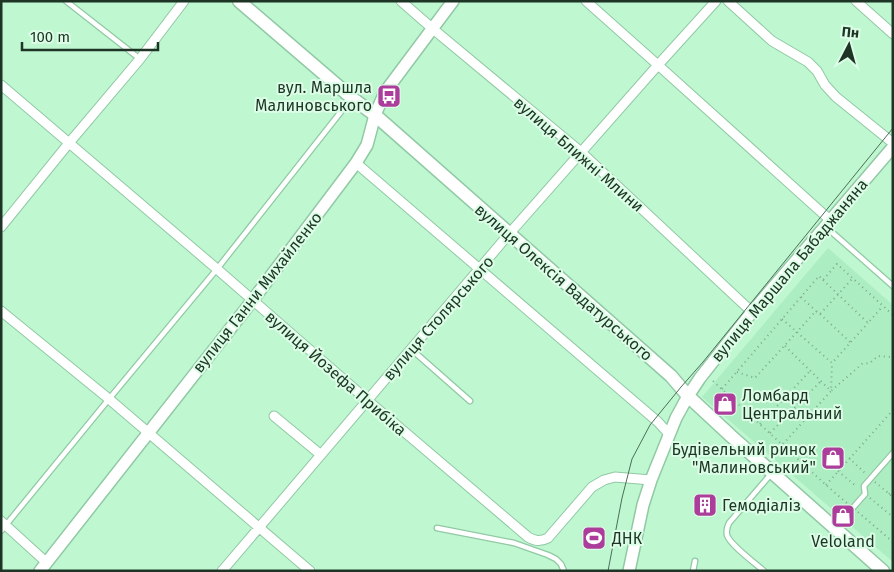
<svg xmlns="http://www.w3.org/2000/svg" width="894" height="572" viewBox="0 0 894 572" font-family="'Fira Sans',sans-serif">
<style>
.built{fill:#adedc2}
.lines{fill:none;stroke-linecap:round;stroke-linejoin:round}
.service-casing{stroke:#91c9a4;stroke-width:7}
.minor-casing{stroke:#91c9a4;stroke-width:11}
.tertiary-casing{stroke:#91c9a4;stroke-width:14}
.secondary-casing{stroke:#91c9a4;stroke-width:15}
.path{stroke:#7faa8d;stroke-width:2;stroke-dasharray:1 4;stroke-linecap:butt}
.service{stroke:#fff;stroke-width:4.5}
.minor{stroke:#fff;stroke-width:9}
.tertiary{stroke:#fff;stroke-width:11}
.secondary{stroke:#fff;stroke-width:12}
.tram{stroke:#4d6e58;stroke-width:1}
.labels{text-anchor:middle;stroke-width:4;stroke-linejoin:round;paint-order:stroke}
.poi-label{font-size:16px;fill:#1e3526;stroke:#dcfee6;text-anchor:start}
.street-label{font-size:16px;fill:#1e3526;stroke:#dcfee6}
</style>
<rect width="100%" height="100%" fill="#bef7d0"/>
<!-- built -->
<path class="built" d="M828 248 893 305V562L702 397Z"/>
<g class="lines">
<!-- service casing -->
<g class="service-casing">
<path id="service" d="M66 1 140 59
M826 227 893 286
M411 349 470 401
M836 527 865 494 864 486 893 453
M437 528 514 543 548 555 556 559 561 564 564 571
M1 531 109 399 217 269 351 99
M693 571 695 561
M764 571C755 563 730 545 727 535 726 530 727 527 729 523L771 474"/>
</g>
<!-- minor casing -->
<g class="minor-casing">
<path id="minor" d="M401 1 433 29 581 152 752 312
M586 1 658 65 830 220
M728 1 772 41 808 62 817 71 825 85 836 97 893 143
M856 1 893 34
M1 85 217 269 367 400 528 537C535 541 540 542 548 538L592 487 604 480 615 477 651 480
M356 163 658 422 669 434
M1 227 69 143 140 59 184 1
M1 311 109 399 310 571
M274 416 321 455
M1 521 46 562
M222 571 509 234 658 65 716 1"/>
</g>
<!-- tertiary casing -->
<g class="tertiary-casing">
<path id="tertiary" d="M40 571 252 301 356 163 367 145 375 115 385 92 453 1
M629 571 643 505 651 480 676 418 688 396 700 378 752 312 893 147"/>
</g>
<!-- secondary casing -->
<g class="secondary-casing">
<path id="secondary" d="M239 1 352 98 375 115 671 376 688 396 731 436 883 571"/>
</g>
<!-- path -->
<path class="path" d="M823 280 868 323 883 306
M801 297 816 311
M820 314 850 342
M782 319 832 363 868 323
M785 346 831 391 862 364 870 363 878 356 891 357 893 359
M737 372 755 378 816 311 820 314 853 278
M713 381 826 485 848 504
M722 389 819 276 823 280 837 264 893 315
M760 424 810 371
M770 433 821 381
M783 444 831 391 832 363
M849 458 866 474
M838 471 857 487
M875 482 893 497
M826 485 893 410
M889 494 893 490
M870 498 893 517
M858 512 893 542"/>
<!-- service -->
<use href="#service" class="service"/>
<!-- minor -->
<use href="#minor" class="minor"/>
<!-- tertiary -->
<use href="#tertiary" class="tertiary"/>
<!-- secondary -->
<use href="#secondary" class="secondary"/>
<!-- tram -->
<path class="tram" d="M608 571 622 498 632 459 650 425 681 387 703 362 893 128"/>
</g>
<!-- icons -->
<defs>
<g id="bus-square" transform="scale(1.25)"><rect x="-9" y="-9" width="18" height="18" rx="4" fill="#ad3d9a" stroke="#dcfee6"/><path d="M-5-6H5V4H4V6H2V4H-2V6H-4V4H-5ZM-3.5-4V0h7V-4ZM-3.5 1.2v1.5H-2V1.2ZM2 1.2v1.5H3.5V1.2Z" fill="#fff"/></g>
<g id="shop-square" transform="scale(1.25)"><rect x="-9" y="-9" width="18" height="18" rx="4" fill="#ad3d9a" stroke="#dcfee6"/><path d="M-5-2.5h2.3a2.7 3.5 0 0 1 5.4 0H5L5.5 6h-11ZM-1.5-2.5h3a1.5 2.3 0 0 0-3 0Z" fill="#fff"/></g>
<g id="building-square" transform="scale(1.25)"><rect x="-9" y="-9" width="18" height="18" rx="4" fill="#ad3d9a" stroke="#dcfee6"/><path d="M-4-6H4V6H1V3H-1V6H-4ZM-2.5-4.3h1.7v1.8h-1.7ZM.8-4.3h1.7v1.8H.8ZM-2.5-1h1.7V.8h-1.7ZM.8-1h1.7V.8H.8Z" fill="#fff"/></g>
<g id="stadium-square" transform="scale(1.25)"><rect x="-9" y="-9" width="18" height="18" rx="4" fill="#ad3d9a" stroke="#dcfee6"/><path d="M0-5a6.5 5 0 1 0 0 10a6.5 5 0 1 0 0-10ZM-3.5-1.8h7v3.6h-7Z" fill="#fff"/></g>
</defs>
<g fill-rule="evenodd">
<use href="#bus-square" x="389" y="96"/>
<use href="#shop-square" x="725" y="404"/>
<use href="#shop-square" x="833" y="458"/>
<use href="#building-square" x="705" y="505"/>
<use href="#shop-square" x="843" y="516"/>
<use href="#stadium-square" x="594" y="538"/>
</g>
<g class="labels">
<!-- poi labels -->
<g class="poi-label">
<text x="372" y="93" text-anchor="end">вул. Маршла<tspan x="372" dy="18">Малиновського</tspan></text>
<text x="742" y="401">Ломбард<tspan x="742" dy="18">Центральний</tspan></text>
<text x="816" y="455" text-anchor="end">Будівельний ринок<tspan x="816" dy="18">"Малиновський"</tspan></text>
<text x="722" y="511">Гемодіаліз</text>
<text x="612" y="544">ДНК</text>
<text x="843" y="547" text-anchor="middle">Veloland</text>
</g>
<!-- street labels -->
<g class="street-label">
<text transform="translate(579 154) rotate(41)" y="6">вулиця Ближні Млини</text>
<text transform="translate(789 270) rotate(-50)" y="6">вулиця Маршала Бабаджаняна</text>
<text transform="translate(564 282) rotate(41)" y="6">вулиця Олексія Вадатурського</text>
<text transform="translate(257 292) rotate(-52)" y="6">вулиця Ганни Михайленко</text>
<text transform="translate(438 318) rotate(-49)" y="6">вулиця Столярського</text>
<text transform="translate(336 373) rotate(41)" y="6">вулиця Йозефа Прибіка</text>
</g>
</g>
<!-- border -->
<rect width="894" height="572" fill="none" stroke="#1e3526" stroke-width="5"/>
<!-- north arrow -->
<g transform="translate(849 45) rotate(6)" stroke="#dcfee6" stroke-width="4" paint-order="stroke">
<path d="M0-4L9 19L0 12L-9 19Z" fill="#1e3526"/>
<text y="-8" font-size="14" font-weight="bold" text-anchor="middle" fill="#1e3526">Пн</text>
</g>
<!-- scale -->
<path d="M22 42v8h136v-8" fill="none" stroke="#1e3526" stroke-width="2.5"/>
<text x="30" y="42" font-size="15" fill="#1e3526" stroke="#dcfee6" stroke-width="4" paint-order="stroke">100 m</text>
</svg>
